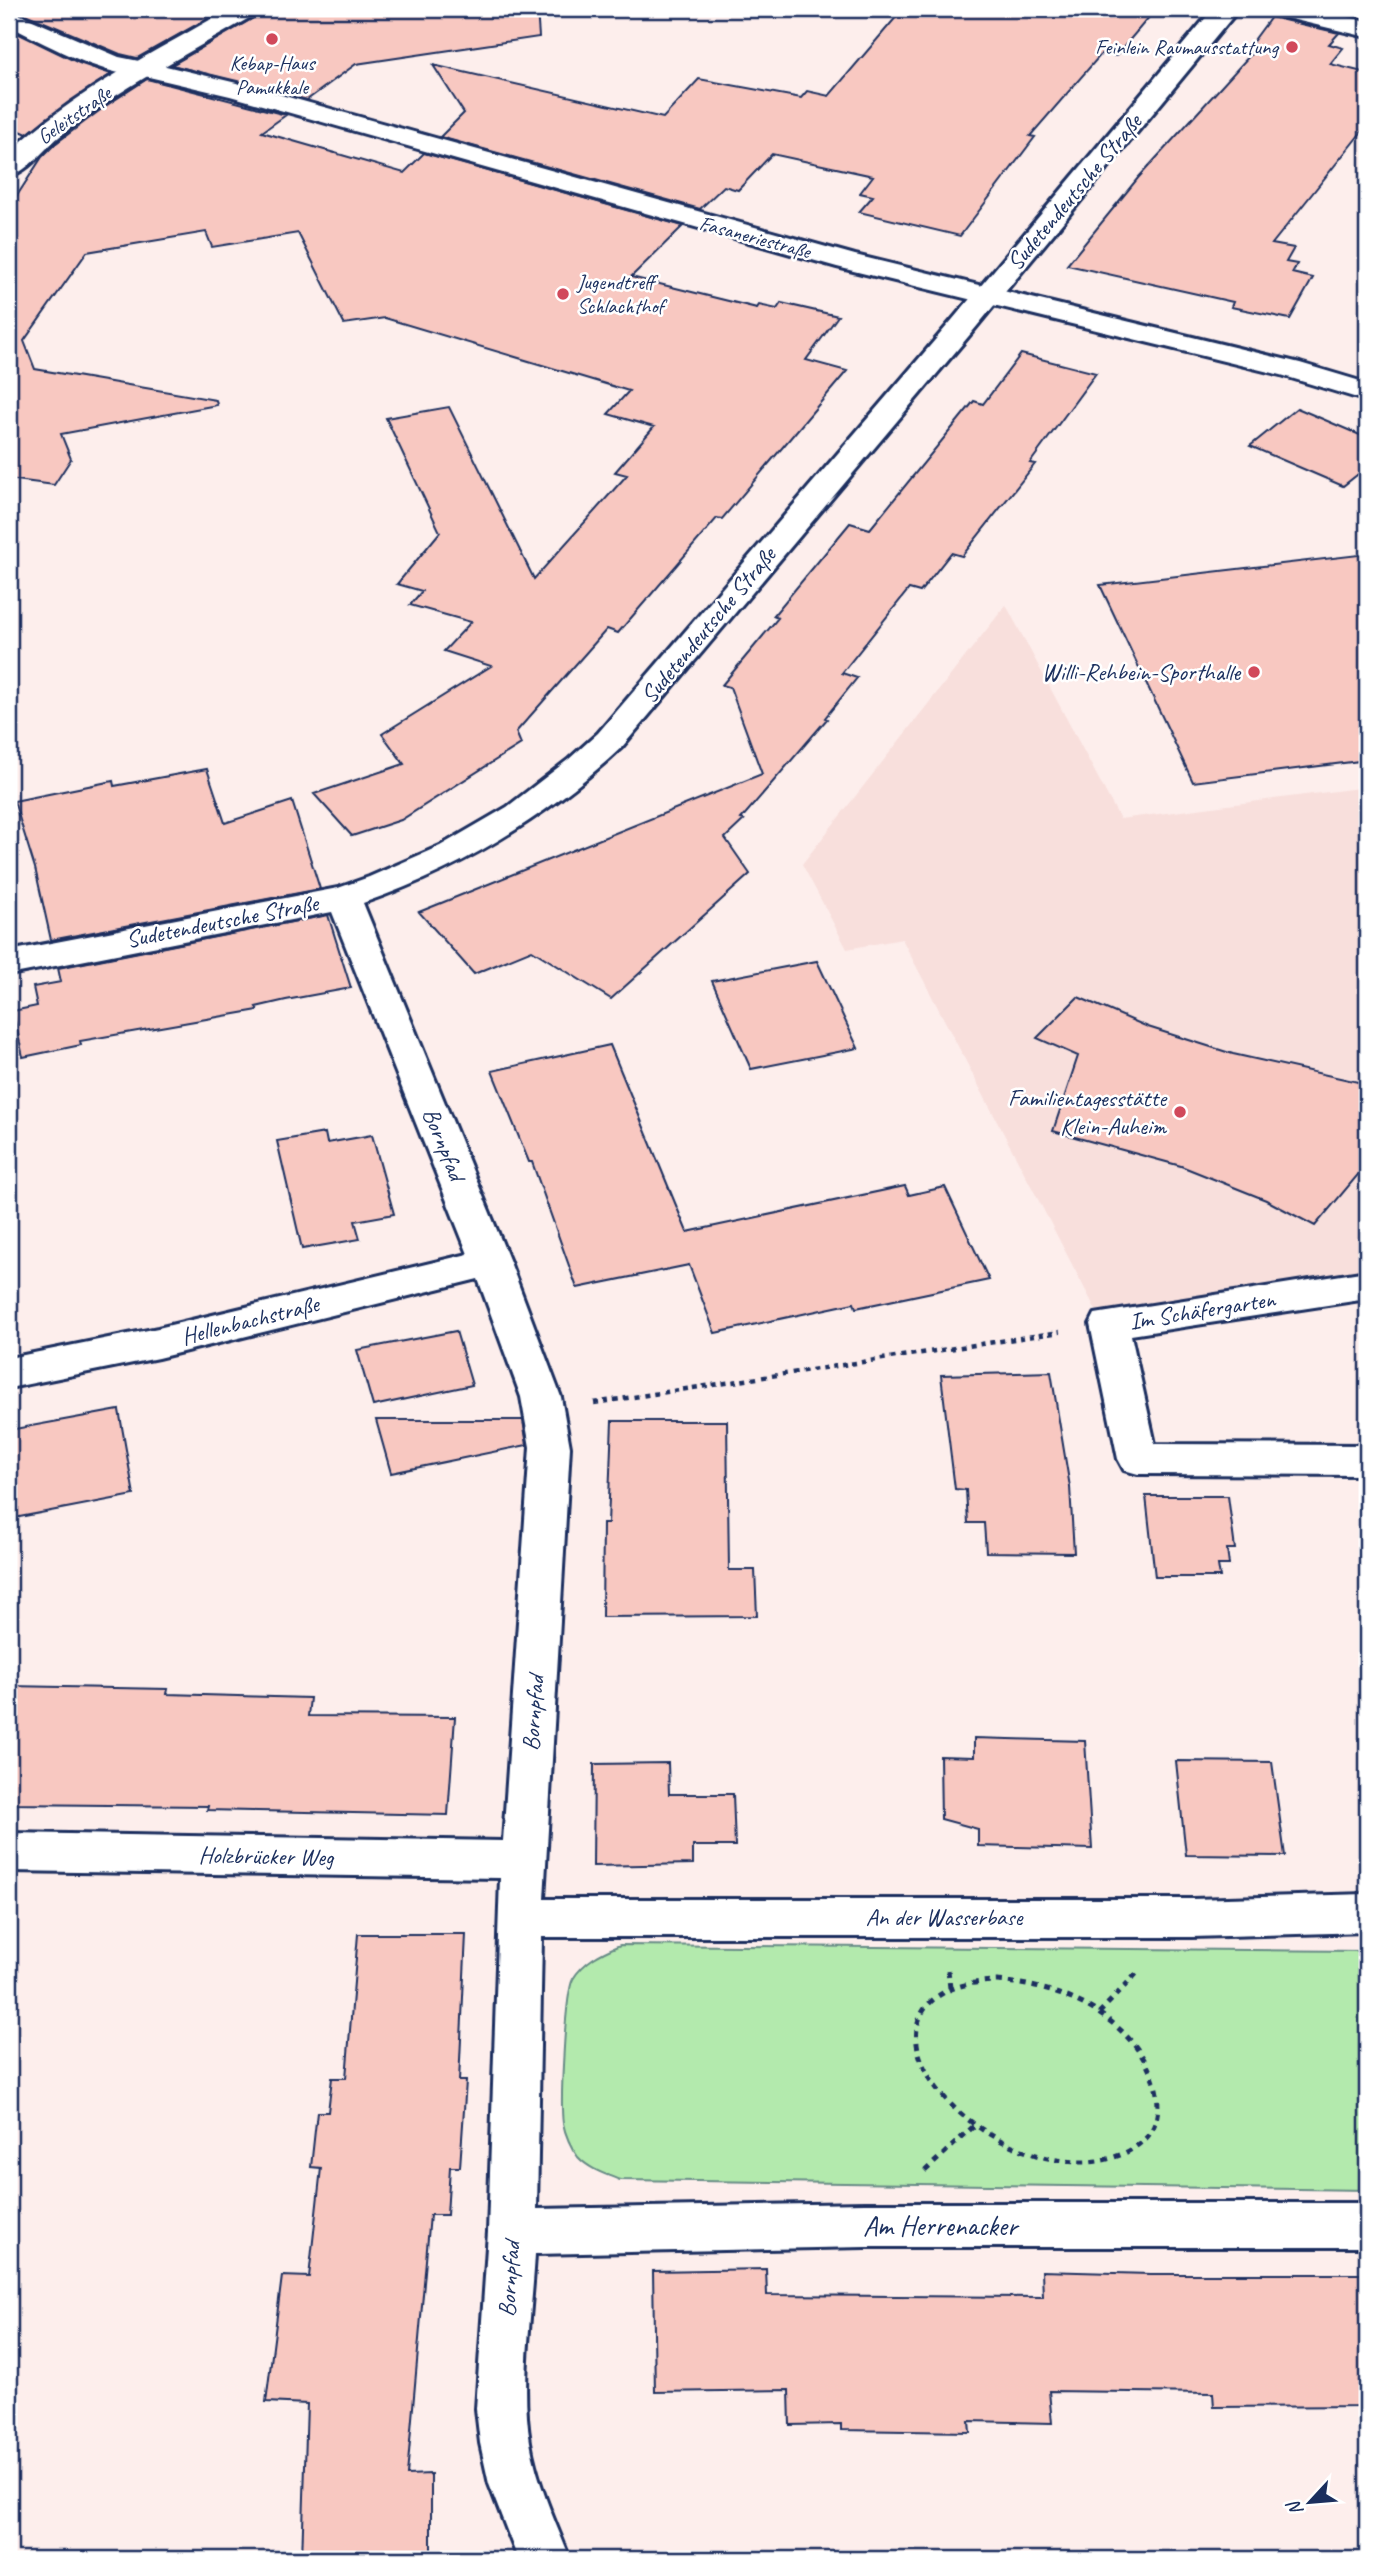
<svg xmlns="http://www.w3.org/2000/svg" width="1376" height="2568" viewBox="0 0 1376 2568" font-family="Caveat,sans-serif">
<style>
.built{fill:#f8dfdc}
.green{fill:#b3eaad;stroke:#678c86;stroke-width:2}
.building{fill:#f8c8c1;stroke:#1b2f5e;stroke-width:2}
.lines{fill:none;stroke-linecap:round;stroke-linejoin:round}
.minor-casing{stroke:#1b2f5e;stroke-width:6}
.tertiary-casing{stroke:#1b2f5e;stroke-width:6}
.secondary-casing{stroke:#1b2f5e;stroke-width:6}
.path-far1{stroke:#1b2f5e;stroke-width:4.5;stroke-dasharray:5 5;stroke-linecap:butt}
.path{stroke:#1b2f5e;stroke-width:5;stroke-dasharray:6 6;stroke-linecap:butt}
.minor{fill:#fff;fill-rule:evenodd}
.tertiary{fill:#fff;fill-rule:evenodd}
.secondary{fill:#fff;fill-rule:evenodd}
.poi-dot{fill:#d1495b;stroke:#fff;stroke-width:2.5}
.labels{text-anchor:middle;stroke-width:5;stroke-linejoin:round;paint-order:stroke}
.far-poi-label{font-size:21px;fill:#1b2f5e;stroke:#fff;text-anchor:end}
.far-street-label{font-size:21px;fill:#1b2f5e;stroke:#fff}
.street-label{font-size:24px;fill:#1b2f5e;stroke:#fff}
.poi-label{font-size:24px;fill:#1b2f5e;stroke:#fff;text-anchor:end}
.near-street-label{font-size:28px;fill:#1b2f5e;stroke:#fff}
</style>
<rect width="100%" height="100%" fill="#fdeeec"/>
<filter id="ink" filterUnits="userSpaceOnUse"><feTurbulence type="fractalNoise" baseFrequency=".0143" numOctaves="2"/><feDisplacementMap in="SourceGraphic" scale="14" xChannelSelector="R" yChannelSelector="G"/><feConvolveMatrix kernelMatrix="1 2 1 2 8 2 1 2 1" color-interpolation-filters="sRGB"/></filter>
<g filter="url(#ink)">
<!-- built -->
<path class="built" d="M1006 605 1120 819 1367 787V1275L1099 1316 902 939 847 949 802 864Z"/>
<!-- green -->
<path class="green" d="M620 1945C869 1949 1118 1947 1367 1951V2190L620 2180C605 2174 589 2169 578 2157 571 2148 565 2134 563 2123 560 2103 565 1994 573 1979 584 1961 601 1953 620 1945Z"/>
<!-- building -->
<path class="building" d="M13 9H224L137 58 120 54Z
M263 9H537L539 37 356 64 307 100 172 65 257 16Z
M903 9H1156L1116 56 1102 53 1030 136 1035 137 960 236 859 212 873 196 860 193 873 176 772 154 738 190 724 186 700 209 440 137 464 113 433 65 663 118 699 79 801 98 807 91 829 96Z
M1271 17 1339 33 1329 44 1343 48 1330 64 1367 73V125L1272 244 1294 248 1286 262 1297 264 1292 273 1313 278 1290 319 1231 307 1233 302 1067 265 1138 178 1252 53 1246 51Z
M9 29 79 63 111 74 27 134 9 126Z
M147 79 286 115 262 132 404 173 424 153 683 226 631 277 757 308 759 305 777 309 781 303 838 316 806 360 847 371 722 519 717 518 618 633 607 629 516 732 521 744 401 820 352 836 314 794 404 764 382 734 491 666 444 651 471 622 410 605 422 591 397 584 440 532 386 418 449 407 534 579 627 475 615 472 654 427 608 414 629 391 385 318 344 324 298 233 212 247 206 232 87 252 24 341 35 369 216 400 217 405 61 434 71 459 54 485 9 479V208L42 157 55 144 107 105Z
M1021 354 1096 373 1030 463 1035 464 962 556 951 553 920 592 909 589 842 673 857 678 825 718 827 719 741 819 744 820 725 838 750 874 611 999 532 950 474 974 419 912 762 774 730 687 722 685 778 618 773 616 850 523 870 529 974 401 983 404Z
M1297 408 1367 438V467L1343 486 1250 446Z
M1367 554V760L1193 782 1100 585Z
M207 769 225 823 292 801 320 889 51 940 35 868 14 801 113 781 114 786Z
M328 915 351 988 286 1000 256 1007 258 1010 80 1041 81 1045 23 1057 13 1011 37 1006 33 987 61 982 58 968Z
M817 961 858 1048 751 1069 712 981Z
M1078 997 1148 1027 1233 1054 1367 1084V1164L1315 1226 1266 1200 1181 1166 1053 1131 1078 1056 1037 1038Z
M610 1045 687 1232 905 1186 909 1195 945 1187 989 1280 856 1308 854 1303 715 1333 689 1265 577 1288 532 1162H529L492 1071Z
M325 1133 327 1143 372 1135 394 1214 355 1221 360 1239 302 1249 277 1141Z
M456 1331 472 1385 373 1406 357 1350Z
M1051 1372 1070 1487 1074 1553 986 1552 984 1523H968L966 1490 955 1489 941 1375Z
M119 1410 134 1495 9 1519V1430Z
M376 1420H523L527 1445 391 1473Z
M612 1421H727L729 1570H755L757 1616 602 1617 603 1524H608Z
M1146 1496H1228L1235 1549H1227L1229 1565H1218L1220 1577H1155Z
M9 1686 168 1689 167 1694 310 1698 308 1716 455 1717 448 1815 207 1810 208 1806 9 1804Z
M974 1738 1085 1741 1092 1849 978 1846V1829L941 1819 940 1756 974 1757Z
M1176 1761 1272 1762 1285 1856 1186 1855Z
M668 1763 669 1794H733L735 1846H693V1864L593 1866 594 1764Z
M358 1934H466L459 2081H466L460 2167H450L447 2215H430L407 2475 431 2474V2559H302L307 2404 266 2402 282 2276 309 2277 321 2168 311 2167 317 2112H328L332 2078H346Z
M766 2269 767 2295 1043 2297 1042 2271 1150 2274H1367V2406L1214 2407 1213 2393 1049 2391 1052 2423 969 2421 970 2432 841 2430V2424L790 2425 789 2390 655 2392 653 2271Z"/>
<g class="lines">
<!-- minor casing -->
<g class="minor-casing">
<path id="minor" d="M1213 9H1239L973 331 622 747C546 818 461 869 363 903L510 1262 561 1397 570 1447 544 1899H1192L1367 1894V1932L1192 1937H542L537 2209 865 2203H1367V2247H865L535 2254C532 2312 520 2385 530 2442 537 2483 555 2521 570 2559H518L489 2484 480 2443 476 2409 488 2232 500 1878 9 1871V1833L503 1841 530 1447 521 1397 478 1279 158 1358 9 1388V1358L158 1328 468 1254 332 912 9 975V951L338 888 369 877 440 846 507 807 569 759 598 733 953 319Z
M1266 9H1311L1367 21V37L1270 14Z
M9 10 119 57 154 64 158 69 154 74C114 84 45 43 9 26Z
M1367 1271V1299L1131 1335 1155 1444 1367 1445V1475L1138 1474 1124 1470 1118 1459 1090 1324 1095 1314Z"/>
</g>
<!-- tertiary casing -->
<g class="tertiary-casing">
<path id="tertiary" d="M145 61 245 85 855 255 1300 363 1367 383V401L1281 375 837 267 230 96 136 74 132 69 136 64Z"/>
</g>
<!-- secondary casing -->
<g class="secondary-casing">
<path id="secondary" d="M229 9H260L256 14C189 53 119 88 59 137 44 149 28 172 9 176V153C73 92 153 53 229 9Z"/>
</g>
<!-- path-far1 -->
<path class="path-far1" d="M594 1403 1060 1332"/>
<!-- path -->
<path class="path" d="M948 1970 950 1988
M997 1981C1063 1986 1135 2018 1155 2085 1160 2102 1159 2122 1148 2136 1132 2153 1110 2161 1086 2162 1047 2163 1009 2148 977 2126 904 2077 882 1984 997 1981Z
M1099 2013 1139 1971
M925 2171 975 2125"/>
<!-- minor -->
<use href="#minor" class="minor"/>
<!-- tertiary -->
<use href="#tertiary" class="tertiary"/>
<!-- secondary -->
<use href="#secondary" class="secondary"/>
</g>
</g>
<!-- markers -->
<g class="poi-dot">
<circle cx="272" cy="39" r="7"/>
<circle cx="1292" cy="47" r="7"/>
<circle cx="563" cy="294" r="7"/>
<circle cx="1254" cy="672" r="7"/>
<circle cx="1180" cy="1112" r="7"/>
</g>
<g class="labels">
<!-- far-poi labels -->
<g class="far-poi-label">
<text x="1278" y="54">Feinlein Raumausstattung</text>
<text x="272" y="70" text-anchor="middle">Kebap-Haus<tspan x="272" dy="24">Pamukkale</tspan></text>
<text x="577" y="289" text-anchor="start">Jugendtreff<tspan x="577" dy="24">Schlachthof</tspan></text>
</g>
<!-- far-street labels -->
<g class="far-street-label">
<text transform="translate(74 115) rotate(-35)" y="7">Geleitstraße</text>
<text transform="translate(755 237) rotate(15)" y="7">Fasaneriestraße</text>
</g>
<!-- street labels -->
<g class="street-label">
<text transform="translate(1074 192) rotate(-50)" y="8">Sudetendeutsche Straße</text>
<text transform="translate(708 625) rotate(-50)" y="8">Sudetendeutsche Straße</text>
<text transform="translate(222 921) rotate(-11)" y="8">Sudetendeutsche Straße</text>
<text transform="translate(444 1144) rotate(68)" y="8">Bornpfad</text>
<text transform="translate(1202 1310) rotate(-9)" y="8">Im Schäfergarten</text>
<text transform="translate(250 1320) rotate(-14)" y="8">Hellenbachstraße</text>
<text transform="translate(533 1713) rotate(-86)" y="8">Bornpfad</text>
<text transform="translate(266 1856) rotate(1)" y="8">Holzbrücker Weg</text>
<text x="944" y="1925">An der Wasserbase</text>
<text transform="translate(509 2279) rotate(-86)" y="8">Bornpfad</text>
</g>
<!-- poi labels -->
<g class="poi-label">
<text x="1240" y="680">Willi-Rehbein-Sporthalle</text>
<text x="1166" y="1106">Familientagesstätte<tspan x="1166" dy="28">Klein-Auheim</tspan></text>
</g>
<!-- near-street labels -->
<g class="near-street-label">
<text x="940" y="2235">Am Herrenacker</text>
</g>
</g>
<!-- margin -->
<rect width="1376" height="2568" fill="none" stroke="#fff" stroke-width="35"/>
<rect x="18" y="18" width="1341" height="2533" fill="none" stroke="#1b2f5e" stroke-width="2.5" filter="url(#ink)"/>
<!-- north arrow -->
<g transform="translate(1310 2502) rotate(244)" stroke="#ffffff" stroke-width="5" paint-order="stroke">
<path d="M0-5L12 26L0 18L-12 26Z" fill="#1b2f5e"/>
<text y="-10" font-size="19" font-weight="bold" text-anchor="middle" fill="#1b2f5e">N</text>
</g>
</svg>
